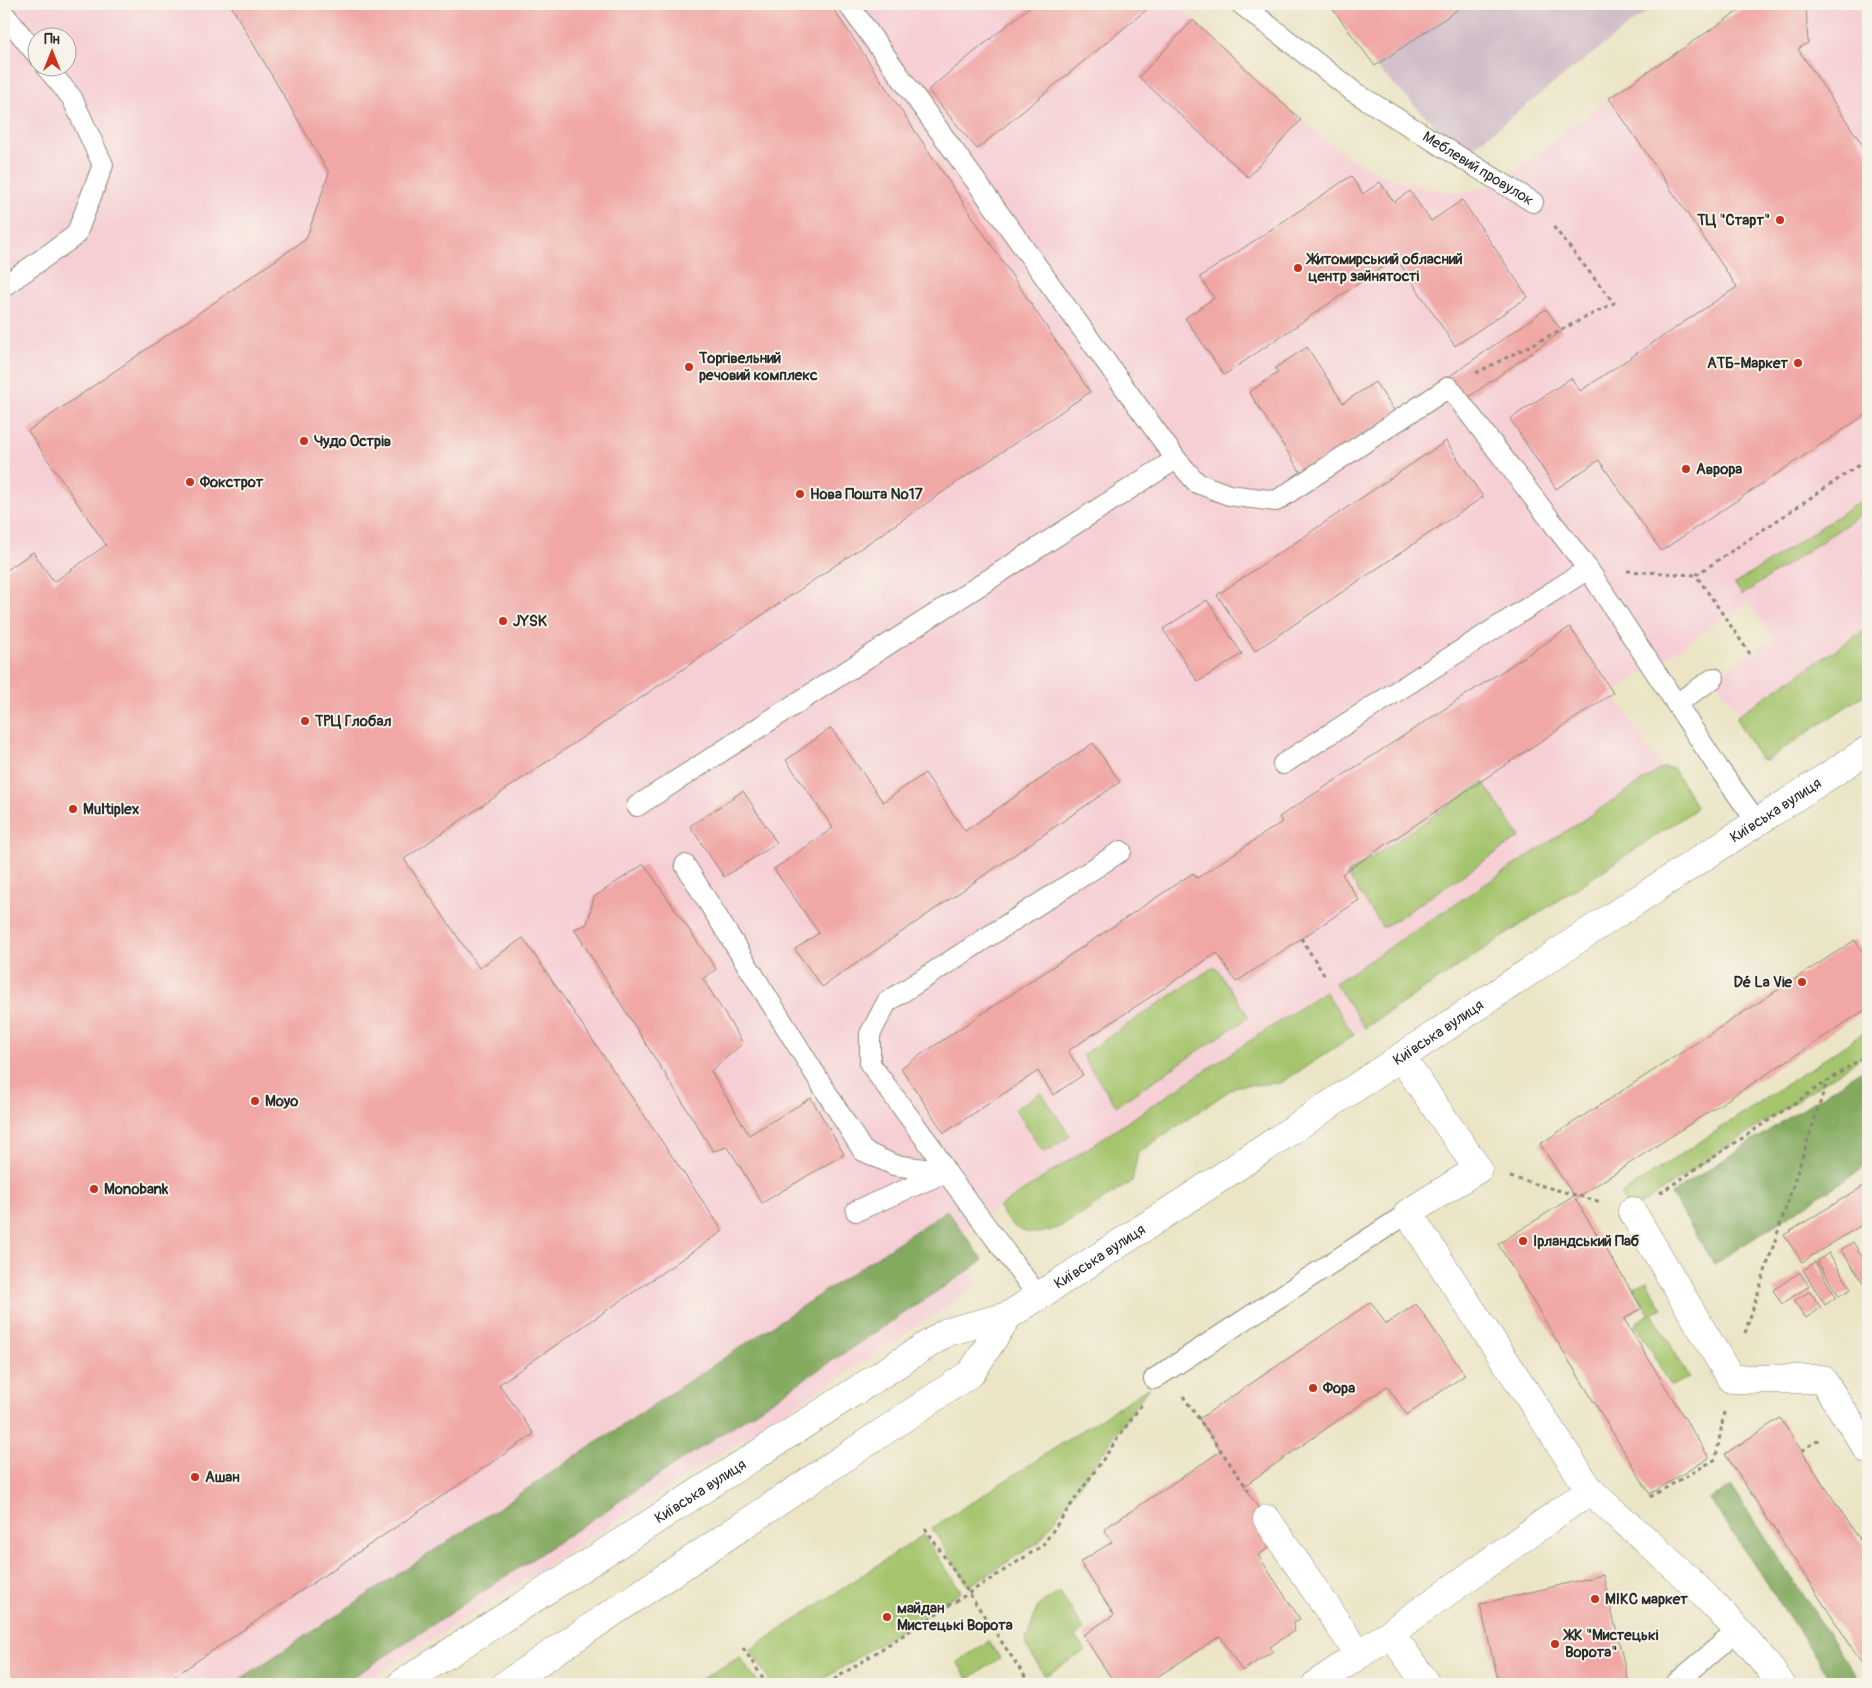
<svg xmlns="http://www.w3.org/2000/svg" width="1872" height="1688" font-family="Pangolin,sans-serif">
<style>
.built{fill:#f6cfd5;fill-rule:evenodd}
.industrial{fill:#d1bdc8}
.green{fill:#a5c56d;stroke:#68784c}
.forest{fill:#84aa60;stroke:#586a46}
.building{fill:#f0a7a6}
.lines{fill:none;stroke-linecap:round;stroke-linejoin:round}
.lane-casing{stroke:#8b8878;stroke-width:22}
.street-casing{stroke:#8b8878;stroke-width:29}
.primary-casing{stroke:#8b8878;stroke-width:29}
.path{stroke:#8b8878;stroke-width:3;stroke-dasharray:4 4;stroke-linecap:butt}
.lane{stroke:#fff;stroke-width:20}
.street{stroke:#fff;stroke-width:28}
.primary{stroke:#fff;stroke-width:28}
.poi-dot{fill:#c8321e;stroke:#f7f3e8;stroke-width:2}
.labels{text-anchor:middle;stroke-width:4;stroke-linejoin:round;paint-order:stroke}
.street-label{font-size:15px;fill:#2b2b2b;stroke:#f7f3e8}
.poi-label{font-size:15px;font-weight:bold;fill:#2b2b2b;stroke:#f7f3e8;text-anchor:start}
</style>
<rect width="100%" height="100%" fill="#f7f3e8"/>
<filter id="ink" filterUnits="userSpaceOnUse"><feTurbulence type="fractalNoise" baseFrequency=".02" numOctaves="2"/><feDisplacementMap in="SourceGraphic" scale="10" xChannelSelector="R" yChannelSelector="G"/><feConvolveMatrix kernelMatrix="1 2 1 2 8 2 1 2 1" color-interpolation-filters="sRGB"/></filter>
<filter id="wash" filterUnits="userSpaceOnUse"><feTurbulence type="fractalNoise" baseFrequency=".0096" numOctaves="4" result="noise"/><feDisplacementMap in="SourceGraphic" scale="20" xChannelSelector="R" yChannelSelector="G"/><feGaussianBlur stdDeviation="1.12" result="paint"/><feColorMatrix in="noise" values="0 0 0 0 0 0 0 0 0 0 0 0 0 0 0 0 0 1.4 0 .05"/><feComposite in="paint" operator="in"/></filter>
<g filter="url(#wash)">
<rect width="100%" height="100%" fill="#ebe5c6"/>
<!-- built -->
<path class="built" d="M 4,4 L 1178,4 L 1193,20 L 1301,120 L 1347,156 L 1381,175 L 1428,189 L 1458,193 L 1496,185 L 1609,98 L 1749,4 L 1868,4 L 1868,692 L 1767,760 L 1760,759 L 1737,720 L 1738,714 L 1714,678 L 1774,638 L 1748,602 L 1613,693 L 1661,768 L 1673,768 L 1696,806 L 1693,811 L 1281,1083 L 1236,1086 L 1138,1153 L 1132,1181 L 1066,1224 L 1054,1230 L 1038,1233 L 1025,1233 L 1014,1226 L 998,1207 L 953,1239 L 971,1262 L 974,1282 L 969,1291 L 851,1370 L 363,1684 L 4,1684 ZM 38,38 L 68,38 L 68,68 L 38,68 Z"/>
<!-- industrial -->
<polygon class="industrial" points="1329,4 1656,4 1464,154 1375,66"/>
<!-- green -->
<g class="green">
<polygon points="1868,496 1868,510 1742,595 1735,584"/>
<polygon points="1868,628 1868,692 1767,760 1760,759 1737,720 1738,715"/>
<polygon points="1662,768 1673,768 1696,806 1693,811 1365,1028 1335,983"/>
<polygon points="1483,782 1520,837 1383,928 1347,874"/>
<polygon points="1215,966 1249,1017 1116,1106 1082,1055"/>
<path d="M 1325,991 L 1354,1035 L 1281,1083 L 1236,1086 L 1138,1153 L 1132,1181 C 1118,1190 1104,1200 1090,1209 C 1059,1229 1022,1252 999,1207 Z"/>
<polygon points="1868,1030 1868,1053 1631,1211 1620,1195"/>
<polygon points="1041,1092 1070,1136 1044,1153 1015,1109"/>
<polygon points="1647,1281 1662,1308 1653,1314 1689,1377 1671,1386 1635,1323 1650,1315 1634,1288"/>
<polygon points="1149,1387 1039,1542 969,1586 932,1528"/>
<polygon points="923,1535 961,1591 816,1684 772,1684 750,1650"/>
<polygon points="1060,1592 1084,1630 1075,1636 1085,1651 1045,1676 1025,1644 1038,1606"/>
<polygon points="989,1641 1000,1658 968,1679 957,1662"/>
<polygon points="740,1657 759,1684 693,1684"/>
</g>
<!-- forest -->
<g class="forest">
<polygon points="1868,1066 1868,1165 1714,1264 1671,1194"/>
<polygon points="947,1210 983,1260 965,1273 343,1684 233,1684"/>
<polygon points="1731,1486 1862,1684 1834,1684 1710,1499"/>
</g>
<g id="blocks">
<!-- building -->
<g class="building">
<polygon points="230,4 830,4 1090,392 404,859 479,968 523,938 723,1231 499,1384 534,1434 163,1684 4,1684 4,572 33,552 54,582 106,545 28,431 306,239 329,173"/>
<polygon points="1033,4 1151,4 1152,5 977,149 928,90"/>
<polygon points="1329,4 1466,4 1375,66"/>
<polygon points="1749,4 1792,4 1794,7 1806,7 1808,43 1798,49 1868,153 1868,413 1661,551 1599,460 1556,489 1510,419 1571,378 1580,391 1737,287 1609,98"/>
<polygon points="1193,20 1301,120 1248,177 1139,77"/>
<polygon points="1351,176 1363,194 1380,182 1394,202 1410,191 1431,221 1462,200 1528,297 1455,346 1396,258 1224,375 1185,318 1214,298 1200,277"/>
<polygon points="1546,309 1562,331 1456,406 1440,383"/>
<polygon points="1307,347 1343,403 1375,382 1396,413 1301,473 1249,392 1278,373 1275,368"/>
<polygon points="1446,441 1483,497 1255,651 1217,595"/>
<polygon points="1207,600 1242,654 1198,682 1163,629"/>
<polygon points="1570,627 1613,693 1342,874 1359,900 1236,982 1217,953 1068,1051 1083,1075 1053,1095 1038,1071 944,1133 901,1068 1193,873 1197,878 1282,822 1279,817"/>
<polygon points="831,728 883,802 925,773 965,831 1093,743 1120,782 822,987 795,949 819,933 774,869 833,828 786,760"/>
<polygon points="743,791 777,843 724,877 690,826"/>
<polygon points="644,864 716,969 703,979 743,1043 711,1071 749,1135 811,1098 844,1154 762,1203 728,1147 713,1151 574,929 587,924 594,897"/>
<polygon points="1855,940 1868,960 1868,1008 1575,1199 1642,1308 1624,1319 1709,1458 1650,1494 1498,1244 1574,1196 1540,1144"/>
<polygon points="1868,1183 1868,1221 1802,1262 1784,1235"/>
<polygon points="1853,1242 1868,1266 1868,1282 1864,1284 1841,1250"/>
<polygon points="1829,1253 1851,1289 1839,1296 1817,1261"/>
<polygon points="1815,1262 1836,1297 1825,1305 1803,1270"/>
<polygon points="1800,1272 1809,1286 1782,1304 1773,1290"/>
<polygon points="1810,1291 1821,1308 1806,1318 1794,1301"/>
<polygon points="1371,1302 1386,1324 1416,1304 1465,1375 1407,1415 1387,1386 1244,1486 1280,1541 1258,1555 1300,1619 1293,1624 1294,1631 1270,1647 1273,1651 1242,1671 1220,1636 1157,1677 1161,1684 1115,1684 1083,1635 1114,1615 1080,1562 1112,1542 1104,1529 1221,1451 1199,1419"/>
<polygon points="1780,1418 1868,1552 1868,1672 1725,1454"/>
<polygon points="1603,1575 1629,1684 1499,1684 1480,1604"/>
</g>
</g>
</g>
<g filter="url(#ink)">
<use href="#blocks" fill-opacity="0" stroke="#8b8878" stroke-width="1"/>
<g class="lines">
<!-- lane casing -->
<g class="lane-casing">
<g id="lane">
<polyline points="848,4 1176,459 1197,483 1229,495 1276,501 1449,387 1588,569 1719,769 1757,822"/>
<path id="s1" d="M 1241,4 L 1354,92 L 1533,202"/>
<polyline points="4,14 38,56"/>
<polyline points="4,286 76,235 103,165 72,98 47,68"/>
<polyline points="1676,704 1714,678"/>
<polyline points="1283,764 1588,569"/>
<polyline points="637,806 1176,459"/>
<polyline points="685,865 863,1151 894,1165 946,1172"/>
<polyline points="856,1211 946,1172"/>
<polyline points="1038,1296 946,1172 932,1148 870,1064 870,1034 887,1002 1121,851"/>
<polyline points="1154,1379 1408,1213"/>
<polyline points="1675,1684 1738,1630"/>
</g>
</g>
<!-- street casing -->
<g class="street-casing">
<g id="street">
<path d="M 1401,1057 L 1478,1169 L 1408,1213 L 1590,1490 C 1608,1508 1628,1524 1647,1541 C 1696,1586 1743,1630 1781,1684"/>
<polyline points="1632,1211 1731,1379 1822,1379 1868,1450"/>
<polyline points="1267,1519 1359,1655 1590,1490"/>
<polyline points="1391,1633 1426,1684"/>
<polyline points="1316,1684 1359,1655"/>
</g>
</g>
<!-- primary casing -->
<g class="primary-casing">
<g id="primary">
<path id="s2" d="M 401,1684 L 947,1332 L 1008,1316 L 1214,1182 L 1593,929 L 1868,750"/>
<polyline points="506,1684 971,1373 1008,1316"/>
</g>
</g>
<!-- path -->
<g class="path">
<polyline points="1476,373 1614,303 1552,225"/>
<polyline points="1627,571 1696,575"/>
<polyline points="1750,654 1696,575 1868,459"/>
<polyline points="1301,938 1326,978"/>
<polyline points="1510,1177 1601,1202"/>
<polyline points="1660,1193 1868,1054"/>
<polyline points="1745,1333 1827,1081"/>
<polyline points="1183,1396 1249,1491"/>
<polyline points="1802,1451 1820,1439"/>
<polyline points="1650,1497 1716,1459 1724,1412"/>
<polyline points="925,1528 1030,1684"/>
<polyline points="1860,1539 1868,1533"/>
<polyline points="743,1648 767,1684"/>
<polyline points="827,1684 1042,1546 1142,1404"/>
</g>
<!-- lane -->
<use href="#lane" class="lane"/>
<!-- street -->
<use href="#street" class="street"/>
<!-- primary -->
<use href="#primary" class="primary"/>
</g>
</g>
<!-- markers -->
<g class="poi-dot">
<circle cx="1780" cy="220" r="5"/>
<circle cx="1298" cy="268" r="5"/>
<circle cx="1798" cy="363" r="5"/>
<circle cx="689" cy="367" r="5"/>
<circle cx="304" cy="441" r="5"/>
<circle cx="1686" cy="469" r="5"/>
<circle cx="190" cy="482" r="5"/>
<circle cx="800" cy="494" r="5"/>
<circle cx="503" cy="621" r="5"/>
<circle cx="305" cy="721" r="5"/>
<circle cx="73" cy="809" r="5"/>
<circle cx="1802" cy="982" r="5"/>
<circle cx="255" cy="1101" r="5"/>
<circle cx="94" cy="1189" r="5"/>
<circle cx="1523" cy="1241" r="5"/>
<circle cx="1313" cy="1388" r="5"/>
<circle cx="195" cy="1477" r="5"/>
<circle cx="1595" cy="1599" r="5"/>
<circle cx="887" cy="1617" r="5"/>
<circle cx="1555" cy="1644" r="5"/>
</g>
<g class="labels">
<!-- street labels -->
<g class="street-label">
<text dy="5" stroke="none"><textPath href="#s1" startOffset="289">Меблевий провулок</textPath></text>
<text dy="5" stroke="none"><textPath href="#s2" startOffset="1632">Київська вулиця</textPath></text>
<text dy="5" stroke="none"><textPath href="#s2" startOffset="1228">Київська вулиця</textPath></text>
<text dy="5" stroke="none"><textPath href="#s2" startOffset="822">Київська вулиця</textPath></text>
<text dy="5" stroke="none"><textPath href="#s2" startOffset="356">Київська вулиця</textPath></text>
</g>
<!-- poi labels -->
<g class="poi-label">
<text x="1770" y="225" text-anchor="end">ТЦ "Старт"</text>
<text x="1308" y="264">Житомирський обласний<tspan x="1308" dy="17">центр зайнятості</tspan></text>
<text x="699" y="363">Торгівельний<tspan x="699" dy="17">речовий комплекс</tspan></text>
<text x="1788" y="368" text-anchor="end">АТБ-Маркет</text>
<text x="314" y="446">Чудо Острів</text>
<text x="1696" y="474">Аврора</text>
<text x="200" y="487">Фокстрот</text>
<text x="810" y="499">Нова Пошта №17</text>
<text x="513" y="626">JYSK</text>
<text x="315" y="726">ТРЦ Глобал</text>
<text x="83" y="814">Multiplex</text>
<text x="1792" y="987" text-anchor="end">Dé La Vie</text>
<text x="265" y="1106">Moyo</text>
<text x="104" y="1194">Monobank</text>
<text x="1533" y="1246">Ірландський Паб</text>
<text x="1323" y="1393">Фора</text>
<text x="205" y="1482">Ашан</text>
<text x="1605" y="1604">МІКС маркет</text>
<text x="897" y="1613">майдан<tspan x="897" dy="17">Мистецькі Ворота</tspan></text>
<text x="1565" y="1640">ЖК "Мистецькі<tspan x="1565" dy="17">Ворота"</tspan></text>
</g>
</g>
<!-- margin -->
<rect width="1872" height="1688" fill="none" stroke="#f7f3e8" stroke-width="20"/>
<!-- north arrow -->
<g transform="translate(52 52)"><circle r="24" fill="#f7f3e8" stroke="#a5a39c"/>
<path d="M0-4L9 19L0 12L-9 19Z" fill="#c8321e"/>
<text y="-8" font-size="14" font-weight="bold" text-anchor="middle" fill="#2b2b2b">Пн</text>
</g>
</svg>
